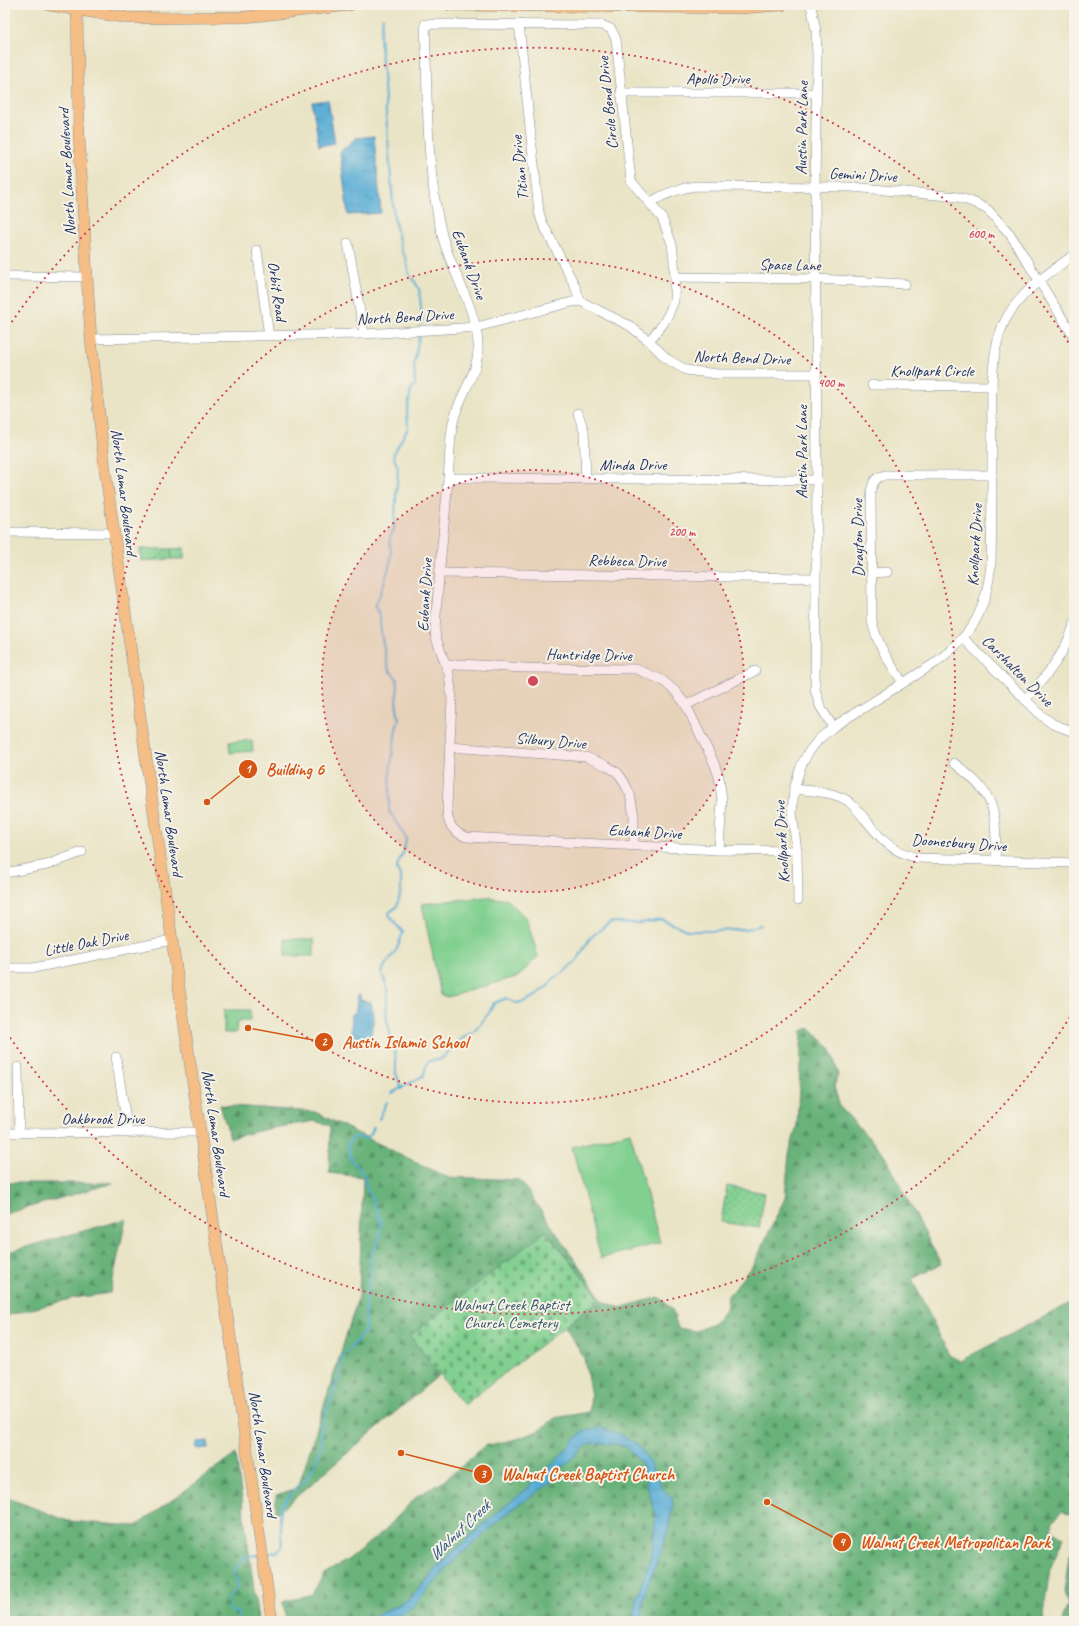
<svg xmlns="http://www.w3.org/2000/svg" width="1079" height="1626" font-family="Caveat,sans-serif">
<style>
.grass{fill:url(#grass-dots);stroke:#4e8077}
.forest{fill:url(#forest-firs);stroke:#42706c}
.cemetery{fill:url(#cemetery-stones);stroke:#4e8077}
.garden{fill:#82d090;stroke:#4e8077}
.water{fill:url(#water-ripples);stroke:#3a6e9a}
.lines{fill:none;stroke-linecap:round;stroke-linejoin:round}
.stream{stroke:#59add5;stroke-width:2}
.minor-casing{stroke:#828a92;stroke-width:10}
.major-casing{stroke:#828a92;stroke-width:12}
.minor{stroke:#fff;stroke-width:9}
.major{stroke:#f6be87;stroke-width:11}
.ring{fill:none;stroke:#d1495b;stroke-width:2;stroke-dasharray:2 4}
.labels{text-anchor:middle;stroke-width:4;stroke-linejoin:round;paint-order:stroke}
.street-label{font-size:16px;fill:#1b2f5e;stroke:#f7f3e8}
.park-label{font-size:16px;fill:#35576a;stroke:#f7f3e8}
.water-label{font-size:17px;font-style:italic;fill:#2e5582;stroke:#f7f3e8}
.centre{fill:#d1495b;stroke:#f7f3e8;stroke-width:2}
.ring-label{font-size:12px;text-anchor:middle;font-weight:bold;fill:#d1495b;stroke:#f7f3e8;stroke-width:4;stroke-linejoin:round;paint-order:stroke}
.leader{fill:none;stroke:#d45514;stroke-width:1.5}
.callout-dot{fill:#d45514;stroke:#f7f3e8;stroke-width:1.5}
.mark-label{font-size:12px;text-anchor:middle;font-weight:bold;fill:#fff}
.callout-label{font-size:17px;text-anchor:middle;font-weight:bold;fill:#d45514;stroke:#f7f3e8;stroke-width:4;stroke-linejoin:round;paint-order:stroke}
</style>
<defs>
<pattern id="grass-dots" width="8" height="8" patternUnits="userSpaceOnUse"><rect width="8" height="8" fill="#82d090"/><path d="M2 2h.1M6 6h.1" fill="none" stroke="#6aa979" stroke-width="1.8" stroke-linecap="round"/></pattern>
<pattern id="forest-firs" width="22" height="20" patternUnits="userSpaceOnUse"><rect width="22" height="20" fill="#69b27a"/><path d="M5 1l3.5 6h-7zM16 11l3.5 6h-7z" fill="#569167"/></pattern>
<pattern id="cemetery-stones" width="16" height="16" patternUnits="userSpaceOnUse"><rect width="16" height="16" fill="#82d090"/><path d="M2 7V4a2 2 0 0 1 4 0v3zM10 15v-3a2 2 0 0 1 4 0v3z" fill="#6aa979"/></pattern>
<pattern id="water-ripples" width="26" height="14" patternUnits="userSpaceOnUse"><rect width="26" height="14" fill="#59add5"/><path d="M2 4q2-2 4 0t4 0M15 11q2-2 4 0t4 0" fill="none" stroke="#498db0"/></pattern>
</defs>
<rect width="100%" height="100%" fill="#f7f3e8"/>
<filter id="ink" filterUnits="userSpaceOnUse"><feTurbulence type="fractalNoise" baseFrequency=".025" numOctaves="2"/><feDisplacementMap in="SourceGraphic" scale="8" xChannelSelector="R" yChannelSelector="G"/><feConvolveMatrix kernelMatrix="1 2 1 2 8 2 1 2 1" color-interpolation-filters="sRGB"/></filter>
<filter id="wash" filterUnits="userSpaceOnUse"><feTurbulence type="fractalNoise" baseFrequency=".012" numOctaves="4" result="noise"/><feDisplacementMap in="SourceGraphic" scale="16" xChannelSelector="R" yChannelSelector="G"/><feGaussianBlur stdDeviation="0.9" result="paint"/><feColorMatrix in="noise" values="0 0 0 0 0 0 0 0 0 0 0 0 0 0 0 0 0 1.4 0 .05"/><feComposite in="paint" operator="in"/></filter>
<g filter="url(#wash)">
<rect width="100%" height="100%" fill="#eae4c6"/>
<!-- grass -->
<g class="grass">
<polygon points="140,549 171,549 172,559 141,561"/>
<polygon points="224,1010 250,1010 250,1021 237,1021 236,1033 224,1033"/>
<polygon points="727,1186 765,1193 759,1228 721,1222"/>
</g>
<!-- forest -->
<g class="forest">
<polygon points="809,1028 831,1049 838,1074 834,1087 840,1107 884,1154 941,1264 912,1279 949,1355 960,1361 1074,1301 1074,1510 1070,1514 1062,1512 1051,1523 1052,1530 1064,1537 1050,1569 1043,1614 1044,1621 286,1621 283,1602 312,1594 324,1574 349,1559 385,1530 417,1496 441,1483 468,1461 484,1446 517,1439 538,1431 555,1418 589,1412 591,1396 584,1358 565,1327 600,1299 546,1231 411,1336 440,1374 276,1514 276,1495 298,1488 359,1295 363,1177 329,1173 330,1126 315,1121 267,1129 230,1138 220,1105 315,1112 446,1177 520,1180 603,1301 620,1308 659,1297 672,1309 678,1328 696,1331 715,1323 726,1309 728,1296 754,1264 785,1198 789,1154 797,1125 802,1031"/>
<polygon points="5,1183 113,1183 5,1214"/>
<polygon points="126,1219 110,1293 74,1298 5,1316 5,1253"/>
<polygon points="236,1454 258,1621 5,1621 5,1497 68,1521 136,1526"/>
<polygon points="1074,1546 1074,1621 1062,1621 1068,1604 1064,1592 1069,1558"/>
</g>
<!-- cemetery -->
<polygon class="cemetery" points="546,1231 600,1299 464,1405 410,1336"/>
<!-- garden -->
<g class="garden">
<polygon points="184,548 184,559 172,559 171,549"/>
<polygon points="252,740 253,751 230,753 229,742"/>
<polygon points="486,897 508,900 526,918 538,956 519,976 448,997 441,995 422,904"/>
<rect x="285" y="939" width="29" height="17"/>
<polygon points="630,1132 660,1243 601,1258 572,1147"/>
</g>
<!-- water -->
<g class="water">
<polygon points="328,100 335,143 319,146 312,102"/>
<polygon points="374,136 381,213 348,215 340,152 356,138"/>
<polygon points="358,995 360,995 360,1000 371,1002 374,1015 371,1036 369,1039 366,1040 355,1039 351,1034 352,1014 355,1013"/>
<polygon points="601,1428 617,1433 635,1443 645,1454 662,1488 672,1499 673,1504 667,1536 645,1593 641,1621 633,1621 638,1595 652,1552 656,1515 641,1463 634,1455 625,1446 614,1444 591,1443 587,1445 564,1466 549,1484 512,1509 464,1552 447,1568 414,1606 397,1617 387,1621 366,1621 410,1599 441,1563 486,1522 527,1489 532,1482 555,1462 577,1437 585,1431"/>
<polygon points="208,1441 208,1448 197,1449 195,1446 197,1442"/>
</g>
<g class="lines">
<!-- stream -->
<g class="stream">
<polyline points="383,17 380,35 394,217 401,250 406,258 409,274 415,282 419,289 422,315 421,324"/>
<path d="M 402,1089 L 396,1074 L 396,1058 L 386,1016 L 388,990 L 382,973 L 384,967 L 397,949 L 403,932 L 390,918 L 389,913 L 397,906 L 401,891 L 401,878 L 397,869 L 398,863 L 404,851 L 406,838 L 389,811 L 390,773 L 396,729 L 399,720 L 396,702 L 398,685 L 397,679 L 389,670 L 387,664 L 381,634 L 380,616 L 375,606 C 382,590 390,571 391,554 C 391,543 387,540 394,530 L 398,468 L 393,455 L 408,428 L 407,411 L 411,390 L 415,384 L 414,364 L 419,336"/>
<polyline points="392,1093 423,1076 428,1062 432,1060 440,1060 464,1037 474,1032 489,1013 494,1003 507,998 515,1003 523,1002 536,996 548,986 554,978 563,973 578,959 590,938 610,922 640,923 661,919 689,931 721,931 748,929 761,925"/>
<polyline points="379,1119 387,1102"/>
<polyline points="265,1554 277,1552 282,1547 280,1518 282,1505 296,1487 305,1481 313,1468 322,1444 321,1428 340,1373 341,1359 365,1331 366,1292 371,1274 370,1260 372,1253 380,1237 381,1221 366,1185 365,1177 352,1160 349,1152 348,1146 349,1142 353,1138 358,1137 366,1139 371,1134 374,1127"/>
<polyline points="238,1621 238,1613 231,1611 227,1601 238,1585 235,1576 235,1568 246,1556 259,1555"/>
</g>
</g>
</g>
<g filter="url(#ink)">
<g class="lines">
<!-- minor casing -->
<g class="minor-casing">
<g id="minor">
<polyline points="811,5 816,31 817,56 815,187 817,480 815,689 820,706 833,727"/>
<polyline points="519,24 539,212 542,222 575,286 580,301"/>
<polyline points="621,93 816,93"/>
<path d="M 650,203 C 664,193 678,189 695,186 L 852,187 L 958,197 L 975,203 L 988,210 L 1010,234 L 1074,337"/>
<polyline points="348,243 364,334"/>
<polyline points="257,250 269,336"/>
<polyline points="5,276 87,277"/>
<polyline points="675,277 817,279 905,284"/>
<polyline points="91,339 364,334 446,329 477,327 572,302 580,301 630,326 649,341 667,359 686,370 717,374 816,374"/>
<path d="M 649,341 L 663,324 L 669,313 L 674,301 L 675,277 L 674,261 L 672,244 L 662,218 L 631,181 L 616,39 L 611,29 L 602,25 L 425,24 C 428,94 425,167 442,235 C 451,271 476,307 478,344 C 480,374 458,395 453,423 C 449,442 450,460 448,479 C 444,530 438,580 435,631 L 436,638 L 449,674 L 452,700 L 447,807 C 447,823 451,831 466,837 L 719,850 L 797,851"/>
<polyline points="872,385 992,386"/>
<polyline points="578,413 584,431 586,479"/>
<polyline points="448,478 817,480"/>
<polyline points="5,532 113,533"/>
<polyline points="439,573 815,578"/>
<polyline points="872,573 887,572"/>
<polyline points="963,638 1042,716 1053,724 1074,732"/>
<polyline points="446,666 461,664 525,668 636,669 662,680 675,691 686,705 714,763 719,777 722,800 719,850"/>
<path d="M 903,683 C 890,663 877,645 872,621 L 871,492 C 873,482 874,478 885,475 L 992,475"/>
<path d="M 1025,700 C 1045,678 1065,654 1074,625"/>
<polyline points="686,705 755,671"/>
<polyline points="449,747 586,757 607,766 618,773 623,780 630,794 634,816 634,845"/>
<path d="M 954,763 C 997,796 996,810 996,860"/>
<path d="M 794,789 C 812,791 832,791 848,801 C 854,806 860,813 865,819 C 881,839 891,852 918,858 L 1074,863"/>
<polyline points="5,873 47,865 82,852"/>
<path d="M 798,900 L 797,851 L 792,813 L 794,789 L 801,766 L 808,753 L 818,740 L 833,727 L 935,663 C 973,634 986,612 991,564 C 992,522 992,481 992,439 C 992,405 989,356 1003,325 C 1017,294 1047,274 1074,255"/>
<polyline points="5,968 33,968 172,940"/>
<polyline points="116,1057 128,1133"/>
<polyline points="18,1067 19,1133"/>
<polyline points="5,1133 200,1132"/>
</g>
</g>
<!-- major casing -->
<g class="major-casing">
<g id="major">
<polyline points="49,5 128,18 246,17 350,5"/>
<polyline points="77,5 79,134 87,277 91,339 105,470 172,940 272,1621"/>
<polyline points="450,5 741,8 782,5"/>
<polyline points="88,8 106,5"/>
</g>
</g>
<!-- minor -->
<use href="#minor" class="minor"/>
<!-- major -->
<use href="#major" class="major"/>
</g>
</g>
<!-- distance rings -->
<circle cx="533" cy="681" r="211" fill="#d1495b" fill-opacity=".12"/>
<g class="ring">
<circle cx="533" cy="681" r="211"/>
<circle cx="533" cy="681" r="422"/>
<path d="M1073 1012A633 633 0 0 1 5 1030M5 332A633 633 0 0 1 1073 350"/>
</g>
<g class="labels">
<!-- street labels -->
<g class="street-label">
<text x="718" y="84">Apollo Drive</text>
<text transform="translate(607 103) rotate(-96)" y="6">Circle Bend Drive</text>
<text transform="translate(801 128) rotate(-89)" y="6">Austin Park Lane</text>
<text transform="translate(519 168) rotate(-96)" y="6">Titian Drive</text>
<text transform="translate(66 172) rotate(-93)" y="6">North Lamar Boulevard</text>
<text transform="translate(863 174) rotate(3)" y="6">Gemini Drive</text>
<text transform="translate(470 264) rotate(70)" y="6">Eubank Drive</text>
<text transform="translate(790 264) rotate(1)" y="6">Space Lane</text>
<text transform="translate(278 291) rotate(82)" y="6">Orbit Road</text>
<text transform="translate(405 316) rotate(-3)" y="6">North Bend Drive</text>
<text transform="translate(742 357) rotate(2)" y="6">North Bend Drive</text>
<text x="932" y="376">Knollpark Circle</text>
<text transform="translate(801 452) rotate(-90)" y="6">Austin Park Lane</text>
<text x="633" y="470">Minda Drive</text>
<text transform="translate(125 492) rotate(83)" y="6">North Lamar Boulevard</text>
<text transform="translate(857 538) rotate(-91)" y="6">Drayton Drive</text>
<text transform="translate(974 545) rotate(-87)" y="6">Knollpark Drive</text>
<text transform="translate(627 560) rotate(1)" y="6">Rebbeca Drive</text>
<text transform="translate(424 595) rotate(-87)" y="6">Eubank Drive</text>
<text transform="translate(589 654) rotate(1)" y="6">Huntridge Drive</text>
<text transform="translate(1018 670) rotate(45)" y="6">Carshalton Drive</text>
<text transform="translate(551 740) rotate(5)" y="6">Silbury Drive</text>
<text transform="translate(170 813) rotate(82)" y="6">North Lamar Boulevard</text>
<text transform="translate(645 831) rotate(3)" y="6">Eubank Drive</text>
<text transform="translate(781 842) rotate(-93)" y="6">Knollpark Drive</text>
<text transform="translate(959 842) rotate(4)" y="6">Doonesbury Drive</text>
<text transform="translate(86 942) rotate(-11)" y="6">Little Oak Drive</text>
<text x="103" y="1124">Oakbrook Drive</text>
<text transform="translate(217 1133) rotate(82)" y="6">North Lamar Boulevard</text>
<text transform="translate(264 1454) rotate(82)" y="6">North Lamar Boulevard</text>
</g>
<!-- park labels -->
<g class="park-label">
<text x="511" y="1310">Walnut Creek Baptist<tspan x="511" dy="18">Church Cemetery</tspan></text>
</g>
<!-- water labels -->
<g class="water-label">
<text transform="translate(459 1530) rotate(-44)" y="6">Walnut Creek</text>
</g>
</g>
<circle cx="533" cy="681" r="6" class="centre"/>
<g class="ring-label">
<text x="981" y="238">600 m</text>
<text x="831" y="387">400 m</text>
<text x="682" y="536">200 m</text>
</g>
<!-- callouts -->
<path class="leader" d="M207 802L248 769M248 1028L324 1042M401 1453L483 1474M767 1502L842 1542"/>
<g class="callout-dot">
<circle cx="207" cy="802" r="4"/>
<circle cx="248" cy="1028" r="4"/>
<circle cx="401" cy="1453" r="4"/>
<circle cx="767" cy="1502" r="4"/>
<circle cx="248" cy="769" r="10"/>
<circle cx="324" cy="1042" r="10"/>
<circle cx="483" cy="1474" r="10"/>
<circle cx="842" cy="1542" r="10"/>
</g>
<g class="mark-label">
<text x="248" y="773">1</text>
<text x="324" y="1046">2</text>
<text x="483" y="1478">3</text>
<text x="842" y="1546">4</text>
</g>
<g class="callout-label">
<text x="295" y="775">Building 6</text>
<text x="405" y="1048">Austin Islamic School</text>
<text x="588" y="1480">Walnut Creek Baptist Church</text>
<text x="955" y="1548">Walnut Creek Metropolitan Park</text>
</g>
<!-- margin -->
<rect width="1079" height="1626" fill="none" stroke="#f7f3e8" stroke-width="20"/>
</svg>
